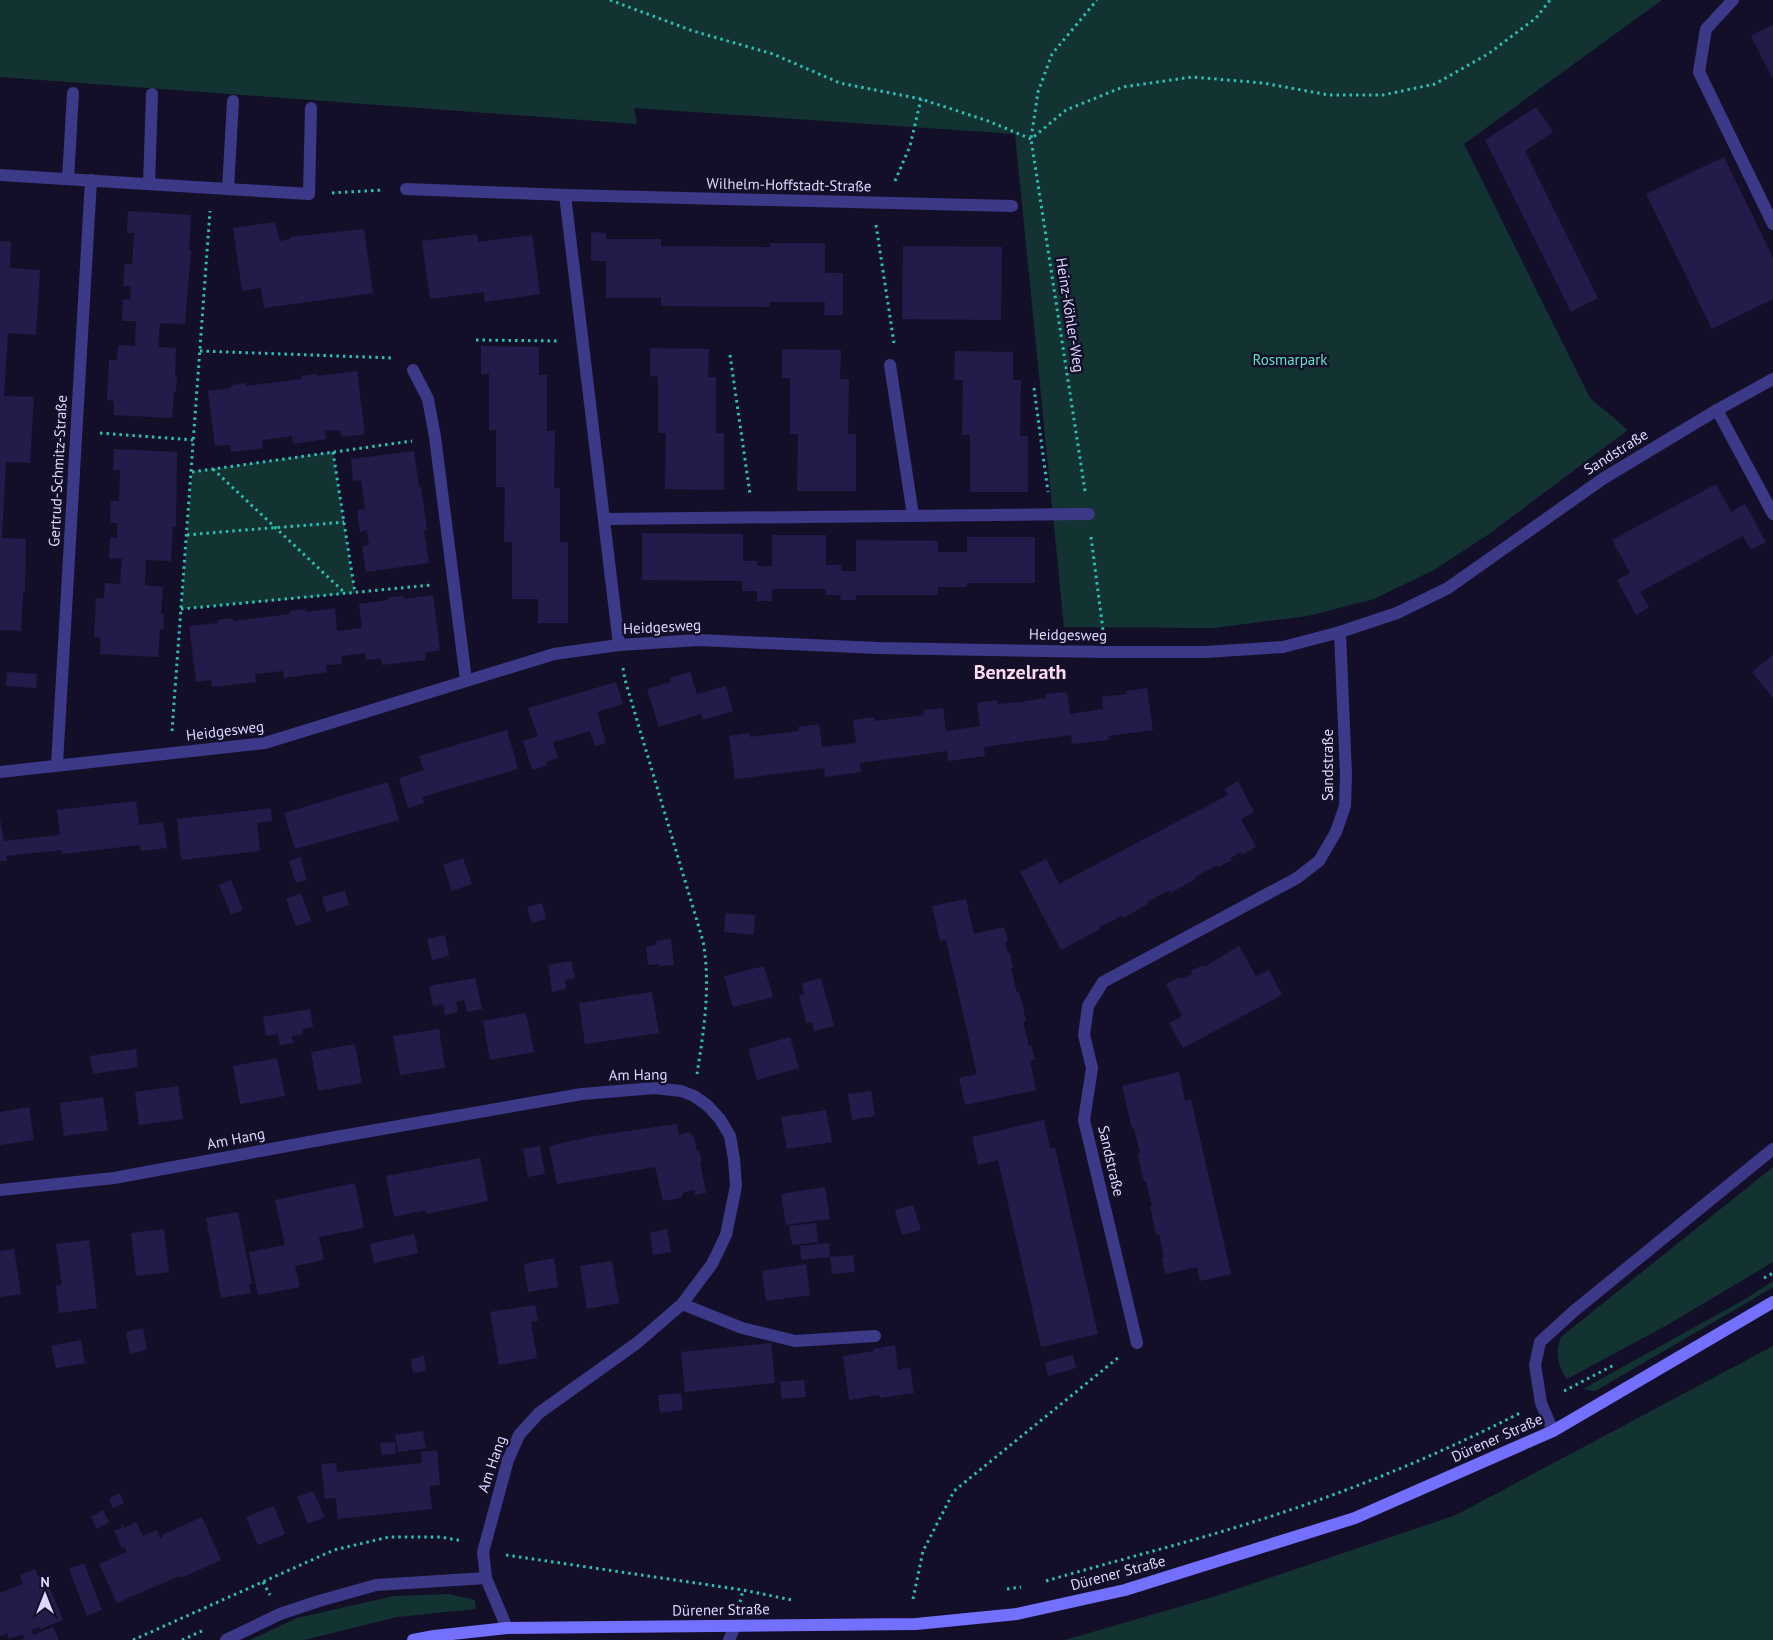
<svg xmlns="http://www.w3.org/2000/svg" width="1773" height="1640" font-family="'PT Sans',sans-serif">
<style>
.green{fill:#123332}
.building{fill:#251b4b}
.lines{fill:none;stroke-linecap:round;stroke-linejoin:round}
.path{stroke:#2dbeb6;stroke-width:3;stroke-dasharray:2.5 4;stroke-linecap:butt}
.service{stroke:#3d3989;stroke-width:12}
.minor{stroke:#3d3989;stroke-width:12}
.secondary{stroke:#736fff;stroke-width:12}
.labels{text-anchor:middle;stroke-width:5;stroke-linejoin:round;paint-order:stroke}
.street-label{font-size:15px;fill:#dcd8ff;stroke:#140f29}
.park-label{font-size:15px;fill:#5fe4c3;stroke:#140f29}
.district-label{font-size:20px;font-weight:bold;fill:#ffdaf1;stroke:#140f29}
</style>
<rect width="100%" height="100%" fill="#140f29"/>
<!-- green -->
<g class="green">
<polygon points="0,0 1662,0 1464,144 1590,398 1628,430 1489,534 1434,570 1374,599 1308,616 1214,628 1064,627 1015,134 634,108 637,124 0,77"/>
<polygon points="333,452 355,593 181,609 192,472"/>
<path d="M 1773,1167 L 1773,1262 L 1669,1324 L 1567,1379 C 1557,1364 1555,1354 1561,1337 Z"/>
<polygon points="1773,1281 1773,1287 1750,1301 1595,1391 1583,1389 1747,1298"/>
<polygon points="1773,1346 1773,1640 1065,1640 1213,1597 1456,1515"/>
<polygon points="449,1594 475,1600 476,1609 397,1617 304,1640 250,1640 297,1618 394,1596"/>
</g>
<!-- building -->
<g class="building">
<polygon points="1773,25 1773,79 1751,36"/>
<polygon points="1536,107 1553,132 1525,151 1598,298 1571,312 1485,140"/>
<polygon points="1724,157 1773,258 1773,299 1712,329 1646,194"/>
<polygon points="128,211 191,215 189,250 191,250 185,324 160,323 158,347 176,348 175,376 177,376 176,392 174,392 172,418 114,415 114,401 107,400 109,360 117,360 118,345 135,346 136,321 122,321 123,299 130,300 131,286 123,286 125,264 132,264 134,233 127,233"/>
<polygon points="275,222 280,241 291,239 290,237 364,229 373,293 264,308 261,288 242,291 233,228"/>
<polygon points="591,232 606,233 606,239 661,239 661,246 770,247 770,243 825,243 825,273 843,273 843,315 824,315 825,302 770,302 770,307 661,306 661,298 606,298 606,261 591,261"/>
<polygon points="477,234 478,242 532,235 540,294 485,302 484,292 430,299 422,241"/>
<polygon points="0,241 11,242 10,268 40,270 36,335 8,333 4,396 34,397 30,463 6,462 4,498 2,538 26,539 25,592 23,592 21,631 0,630"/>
<polygon points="903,246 1002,247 1001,320 902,319"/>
<polygon points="481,346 539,347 539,375 547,375 547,431 555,431 554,488 560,488 560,542 568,542 568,623 538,623 538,599 512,599 512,542 504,542 505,487 496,487 496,430 489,430 489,374 481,374"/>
<polygon points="650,348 709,349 708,377 716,377 716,433 724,433 724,490 665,489 666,433 658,433 658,377 650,376"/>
<polygon points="782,349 841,350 840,379 849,379 848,434 856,434 856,491 797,491 798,434 790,434 790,378 782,378"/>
<polygon points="955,351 1013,352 1013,380 1021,380 1020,436 1028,436 1028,492 970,492 970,435 962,435 963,380 954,380"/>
<polygon points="357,371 365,434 341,437 340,430 325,431 326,439 293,444 292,436 262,440 263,448 231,452 230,445 215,446 208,391 231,388 231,385 246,383 246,386 301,379 301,376 317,374 317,376"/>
<polygon points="114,449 177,452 176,527 173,527 171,561 146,560 145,585 163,587 161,614 164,614 163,630 160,629 158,657 100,654 101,638 94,637 96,598 104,599 105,583 120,584 122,559 109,558 110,537 117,538 117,523 110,523 111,501 119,501 120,470 113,470"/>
<polygon points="414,451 419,487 421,487 427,530 424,531 429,563 366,572 362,546 369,545 367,530 360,532 357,510 365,509 361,480 353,481 351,459"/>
<polygon points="1716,484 1731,512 1745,504 1766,542 1751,550 1743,536 1640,592 1649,607 1636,615 1617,580 1630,573 1612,540"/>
<polygon points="642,533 743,534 743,561 757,561 757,566 772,566 772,535 826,535 826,565 841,565 841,571 856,571 856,540 938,541 938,552 967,552 967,537 1035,537 1035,583 967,583 967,587 938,587 938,595 856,595 856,600 840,600 841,595 826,595 826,589 772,589 772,601 757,601 757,591 742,591 742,581 642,580"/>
<polygon points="433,595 440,650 425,653 426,660 382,665 381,658 366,660 365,653 341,656 342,664 326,665 327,672 284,678 283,671 255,674 256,682 212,687 211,680 196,682 189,626 218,623 217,620 233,618 233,621 290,614 290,611 305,609 306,612 335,608 337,631 362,628 359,604 388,600 388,598 403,596 404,599"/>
<polygon points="1773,655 1773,698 1752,672"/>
<polygon points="7,672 37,674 36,688 6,686"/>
<polygon points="690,672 697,694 726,686 733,711 703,720 701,714 659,727 647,689 671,682 670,678"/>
<polygon points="616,682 623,704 597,712 606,743 595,746 590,731 553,742 558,758 546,762 547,766 532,770 523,741 538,736 528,708"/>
<polygon points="1147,688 1153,730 1108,736 1109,740 1072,744 1071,735 984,747 985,756 948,761 947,751 860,763 861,772 825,777 824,768 735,779 729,736 750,733 750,737 799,731 798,727 819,724 822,747 856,743 853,720 874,717 875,721 924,715 923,710 943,708 946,731 980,726 977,703 997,700 998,704 1021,702 1046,698 1046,694 1067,692 1070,714 1103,709 1102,697 1127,694 1126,691"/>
<polygon points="507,730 518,769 422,797 424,803 408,808 399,778 424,770 419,756"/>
<polygon points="1238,781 1254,812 1241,819 1256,847 1242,855 1241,852 1230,858 1232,860 1218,867 1217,865 1195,877 1196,879 1170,893 1169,890 1147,902 1148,904 1123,918 1121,916 1099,927 1100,929 1061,950 1020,872 1046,859 1059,884 1228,795 1225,789"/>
<polygon points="388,782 399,820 295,849 284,813"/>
<polygon points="136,801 139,825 163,822 167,848 141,851 140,845 62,854 62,850 6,856 7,861 0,861 0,818 4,841 60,835 57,810"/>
<polygon points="271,808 272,821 257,823 260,851 181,860 177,819"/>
<polygon points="300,857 307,880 296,883 289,861"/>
<polygon points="463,858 472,884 452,891 443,865"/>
<polygon points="231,880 243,910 231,914 219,885"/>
<polygon points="345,891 349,905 326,912 322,897"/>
<polygon points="301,893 311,921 296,926 286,899"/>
<polygon points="966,899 974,934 1004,927 1008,941 1005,942 1008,954 1010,953 1013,968 1011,968 1017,993 1019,992 1023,1007 1026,1021 1023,1022 1029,1046 1031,1045 1035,1060 1030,1061 1036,1090 965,1105 959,1078 977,1074 946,940 940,941 932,906"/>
<polygon points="542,903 546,919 532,923 527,907"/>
<polygon points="726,913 755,915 754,935 724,932"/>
<polygon points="445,935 449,956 432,960 427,939"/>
<polygon points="671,939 674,965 659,966 659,964 648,965 646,947 657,945 656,941"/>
<polygon points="1239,946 1256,976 1269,970 1282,995 1183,1048 1169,1023 1182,1016 1166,984 1179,977 1181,979 1192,974 1191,971 1203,965 1204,967"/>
<polygon points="571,961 575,978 565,980 566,989 552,992 548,965"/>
<polygon points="764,966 773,997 733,1007 724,976"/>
<polygon points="475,978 482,1009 467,1012 464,1000 456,1002 458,1012 445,1015 443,1004 433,1006 429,986"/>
<polygon points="821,978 834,1026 814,1031 812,1022 806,1023 799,995 804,994 802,983"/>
<polygon points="652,992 659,1033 585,1044 579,1003"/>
<polygon points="310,1009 313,1027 302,1029 303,1034 292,1036 293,1043 280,1045 278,1034 266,1036 263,1017"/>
<polygon points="526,1013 534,1052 490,1060 483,1021"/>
<polygon points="439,1029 445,1068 400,1075 393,1036"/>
<polygon points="790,1037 799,1068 757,1080 748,1049"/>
<polygon points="355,1044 362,1083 318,1091 311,1052"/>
<polygon points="136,1049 138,1067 93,1074 90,1056"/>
<polygon points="277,1058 285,1096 240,1104 233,1066"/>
<polygon points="1179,1072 1185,1101 1191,1099 1231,1274 1200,1281 1197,1267 1165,1274 1162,1258 1164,1258 1159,1234 1156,1235 1150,1206 1152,1206 1146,1181 1144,1181 1137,1153 1140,1153 1134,1128 1132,1129 1122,1086"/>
<polygon points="178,1086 183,1119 139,1125 135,1092"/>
<polygon points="871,1091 875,1116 852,1120 848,1094"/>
<polygon points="103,1097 108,1130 64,1136 60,1103"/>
<polygon points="29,1107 34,1140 0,1145 0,1112"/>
<polygon points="826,1110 832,1142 787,1149 781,1117"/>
<polygon points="1044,1120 1050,1148 1055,1147 1098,1334 1041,1347 998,1160 978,1165 972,1137"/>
<polygon points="677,1124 679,1135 689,1132 694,1138 697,1151 699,1150 702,1162 700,1162 706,1193 695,1195 695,1190 684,1192 681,1198 663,1201 655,1167 557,1184 549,1146 594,1136"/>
<polygon points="540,1146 545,1174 528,1177 523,1149"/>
<polygon points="480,1158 488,1201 426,1214 425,1210 394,1217 386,1176"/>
<polygon points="355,1183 364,1228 319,1237 324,1260 295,1266 300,1287 258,1295 249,1252 285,1245 275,1200"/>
<polygon points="825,1187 830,1219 786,1225 781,1194"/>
<polygon points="913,1205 921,1230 902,1235 895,1210"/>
<polygon points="238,1212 252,1284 249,1284 251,1293 221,1298 206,1218"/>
<polygon points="816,1223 818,1242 792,1245 789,1226"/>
<polygon points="164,1229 169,1272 136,1276 131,1233"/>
<polygon points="667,1229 671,1252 653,1255 650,1233"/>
<polygon points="414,1234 418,1253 374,1263 370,1244"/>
<polygon points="89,1240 97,1308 59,1313 56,1286 62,1285 56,1244"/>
<polygon points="829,1243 830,1257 853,1255 855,1272 832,1274 830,1257 801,1260 800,1246"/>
<polygon points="14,1249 21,1294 0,1297 0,1251"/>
<polygon points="554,1258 558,1287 528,1292 524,1264"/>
<polygon points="612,1261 619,1303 587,1309 580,1266"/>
<polygon points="806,1264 810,1295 766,1301 762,1271"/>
<polygon points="535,1305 538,1321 531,1322 537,1358 499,1365 490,1312"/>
<polygon points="143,1328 147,1350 130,1354 126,1332"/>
<polygon points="81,1340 85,1363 56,1368 51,1346"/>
<polygon points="771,1343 775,1383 685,1392 681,1352"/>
<polygon points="895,1345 898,1370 910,1367 914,1393 880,1398 879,1395 849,1400 843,1356 874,1351 873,1349"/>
<polygon points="1073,1355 1076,1368 1048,1376 1045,1362"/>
<polygon points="424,1356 426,1371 413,1373 411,1359"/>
<polygon points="804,1380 806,1397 782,1399 780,1382"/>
<polygon points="681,1393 683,1410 660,1413 658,1395"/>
<polygon points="423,1431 426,1448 398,1452 395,1435"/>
<polygon points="395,1442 396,1454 382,1455 380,1443"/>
<polygon points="437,1450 440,1485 429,1486 432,1509 338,1519 336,1498 325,1499 321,1464 336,1463 337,1472 422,1463 421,1452"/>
<polygon points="313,1491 325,1517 308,1524 297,1497"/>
<polygon points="119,1493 124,1503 113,1508 109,1499"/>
<polygon points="274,1506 285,1534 258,1545 246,1517"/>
<polygon points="103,1510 109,1522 97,1529 91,1517"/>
<polygon points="202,1517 221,1560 181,1578 179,1576 117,1603 99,1564 127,1552 124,1547 122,1548 114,1531 122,1528 121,1523 124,1528 136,1522 143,1536 157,1530 160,1538 163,1537 162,1535"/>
<polygon points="84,1563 102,1610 87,1616 69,1569"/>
<polygon points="35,1569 38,1576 44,1574 63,1620 41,1629 40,1627 32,1630 33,1635 53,1627 59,1640 21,1640 25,1638 23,1634 9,1639 7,1633 0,1636 0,1593 23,1584 20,1575"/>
</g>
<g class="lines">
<!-- path -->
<g class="path">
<polyline points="610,0 693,31 773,54 840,83 921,99 988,121 1031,139 1066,110 1123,87 1192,77 1263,83 1329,95 1383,95 1435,84 1488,54 1536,18 1550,0"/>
<polyline points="895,181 910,146 921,99"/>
<polyline points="332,193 383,190"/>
<polyline points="876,225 894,343"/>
<polyline points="476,340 560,341"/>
<polyline points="200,351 394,358"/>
<polyline points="730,355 750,494"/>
<polyline points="1034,388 1048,492"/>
<polyline points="100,433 193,440"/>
<polyline points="333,452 355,593"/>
<polyline points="213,469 345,593"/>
<polyline points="192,472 412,441"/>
<polyline points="1085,491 1031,139 1038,92 1052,54 1097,0"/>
<path d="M 187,535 C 239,530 291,527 344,522"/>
<polyline points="1091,537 1103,630"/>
<polyline points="181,609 432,585"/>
<path d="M 623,668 L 625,680 L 703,941 C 711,986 704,1029 697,1074"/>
<polyline points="172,731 210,211"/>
<polyline points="1764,1278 1773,1273"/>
<polyline points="1564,1391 1616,1364"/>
<polyline points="506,1555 743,1590 792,1600"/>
<path d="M 1046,1581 C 1114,1561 1183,1544 1250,1523 C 1343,1494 1434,1457 1520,1413"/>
<polyline points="263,1582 270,1595"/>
<polyline points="1007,1589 1021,1587"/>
<polyline points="913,1599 923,1551 954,1491 1119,1357"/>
<polyline points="740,1602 743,1590"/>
<polyline points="133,1640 334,1550 389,1537 440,1537 463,1541"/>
<polyline points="182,1640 204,1630"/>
</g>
<!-- service -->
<g class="service">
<polyline points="1733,0 1706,29 1699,72 1773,224"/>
<polyline points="0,175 309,194 311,108"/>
<polyline points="68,179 73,93"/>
<polyline points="149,184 152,94"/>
<polyline points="228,189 233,101"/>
<polyline points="890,365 913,515"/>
<polyline points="413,370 428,399 435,437 466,680"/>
<polyline points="682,1304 742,1328 795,1341 875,1336"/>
<polyline points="1553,1431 1541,1403 1535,1365 1540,1342 1574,1311 1773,1149"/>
<polyline points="226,1640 280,1614 319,1601 376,1585 486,1578"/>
<polyline points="729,1640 735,1626"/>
</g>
<!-- minor -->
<g class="minor">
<polyline points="406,189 565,195"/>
<polyline points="1717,410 1773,514"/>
<polyline points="605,519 1089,514"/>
<polyline points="619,645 565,195 1012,206"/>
<polyline points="57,764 91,180"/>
<polyline points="0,772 265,743 554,654 619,645 699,640 878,648 1107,652 1205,652 1283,647 1340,632 1397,613 1448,588 1604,478 1717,410 1773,379"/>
<polyline points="0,1190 114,1178 336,1137 582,1094 655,1088 681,1091 694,1096 707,1105 720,1119 730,1136 734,1159 736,1186 726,1235 712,1264 682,1304 637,1343 539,1413 519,1435 508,1460 483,1552 486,1578 507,1628"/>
<polyline points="1137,1343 1084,1120 1092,1068 1084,1035 1088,1006 1103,982 1297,878 1319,861 1336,832 1345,806 1346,774 1340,632"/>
</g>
<!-- secondary -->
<polyline class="secondary" points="413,1640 434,1636 507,1628 916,1624 1017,1614 1125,1590 1355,1518 1553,1431 1773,1302"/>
</g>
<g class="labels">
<!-- street labels -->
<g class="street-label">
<text transform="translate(789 185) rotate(1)" y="5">Wilhelm-Hoffstadt-Straße</text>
<text transform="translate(1070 315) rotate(81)" y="5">Heinz-Köhler-Weg</text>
<text transform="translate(1616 452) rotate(-32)" y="5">Sandstraße</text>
<text transform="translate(58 471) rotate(-87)" y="5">Gertrud-Schmitz-Straße</text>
<text transform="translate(662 627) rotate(-3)" y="5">Heidgesweg</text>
<text transform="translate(1068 635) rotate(1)" y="5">Heidgesweg</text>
<text transform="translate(225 731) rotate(-7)" y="5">Heidgesweg</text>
<text transform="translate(1328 765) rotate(-90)" y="5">Sandstraße</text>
<text transform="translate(638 1075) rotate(-1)" y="5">Am Hang</text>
<text transform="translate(236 1139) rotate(-11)" y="5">Am Hang</text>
<text transform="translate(1111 1161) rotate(77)" y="5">Sandstraße</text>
<text transform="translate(1497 1438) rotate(-24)" y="5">Dürener Straße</text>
<text transform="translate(492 1464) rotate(-71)" y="5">Am Hang</text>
<text transform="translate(1118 1573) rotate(-15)" y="5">Dürener Straße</text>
<text transform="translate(721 1610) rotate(-1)" y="5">Dürener Straße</text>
</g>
<!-- park labels -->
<g class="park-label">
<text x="1290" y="365">Rosmarpark</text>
</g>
<!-- district labels -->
<g class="district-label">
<text x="1020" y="679">Benzelrath</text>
</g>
</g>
<!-- north arrow -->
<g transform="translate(45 1595)" stroke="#140f29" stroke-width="4" paint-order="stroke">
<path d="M0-4L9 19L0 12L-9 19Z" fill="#dcd8ff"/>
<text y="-8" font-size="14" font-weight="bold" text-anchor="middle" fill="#dcd8ff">N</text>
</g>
</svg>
